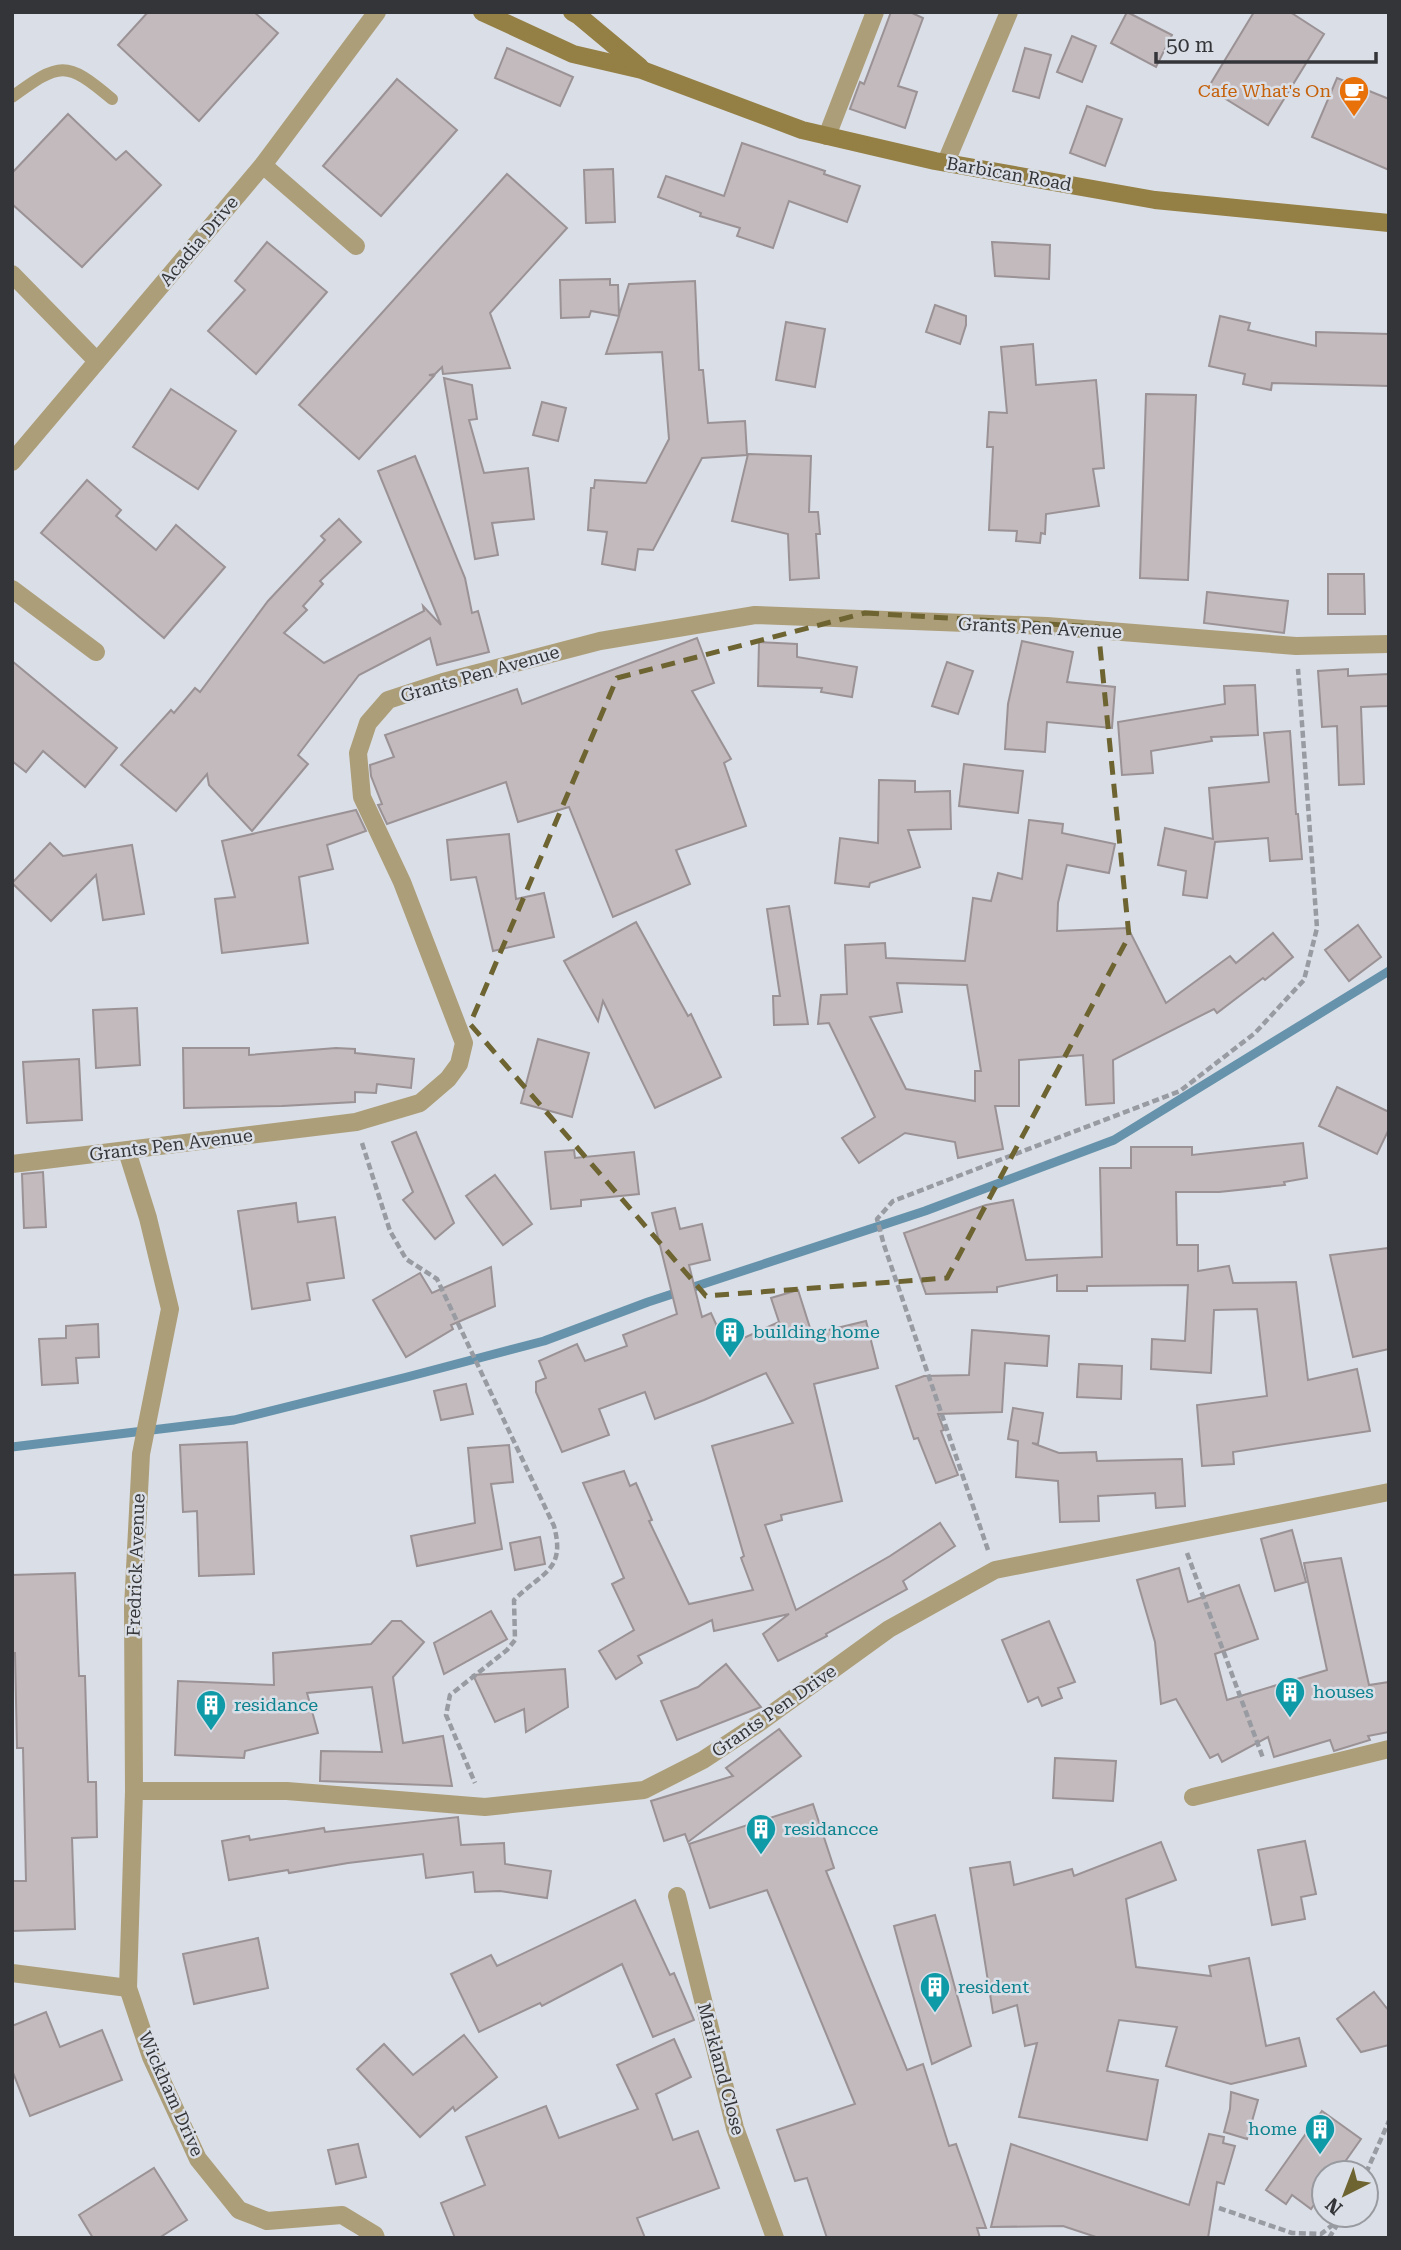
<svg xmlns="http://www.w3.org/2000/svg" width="1401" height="2250" font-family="'Roboto Serif',serif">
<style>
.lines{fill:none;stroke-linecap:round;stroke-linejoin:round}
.stream{stroke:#6693ab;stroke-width:9}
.building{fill:#c3babd;stroke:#9a9295;stroke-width:2;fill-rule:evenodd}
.path{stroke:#989ba1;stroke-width:4.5;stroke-dasharray:7 3.5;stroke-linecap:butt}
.service{stroke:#ac9e79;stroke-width:12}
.minor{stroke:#ac9e79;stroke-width:18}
.secondary{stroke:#947f44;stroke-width:18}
.marked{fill:none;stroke:#6d6431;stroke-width:5;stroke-dasharray:14 9;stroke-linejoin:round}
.labels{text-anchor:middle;stroke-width:5;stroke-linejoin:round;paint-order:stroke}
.food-label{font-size:18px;fill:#c56008;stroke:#dadee6;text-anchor:end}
.street-label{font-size:18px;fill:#343538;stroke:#dadee6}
.culture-label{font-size:18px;fill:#0d838f;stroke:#dadee6;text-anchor:start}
</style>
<rect width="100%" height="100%" fill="#dadee6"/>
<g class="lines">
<!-- stream -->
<polyline class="stream" points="12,1447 234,1420 407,1377 544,1341 648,1302 925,1211 1114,1140 1389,971"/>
</g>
<!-- building -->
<g class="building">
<polygon points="148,12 254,12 278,33 199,121 118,45"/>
<polygon points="891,12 910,12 923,18 898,86 917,92 905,128 850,109 860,82 864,84"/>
<polygon points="1127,12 1172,35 1156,67 1111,43"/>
<polygon points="1254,12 1290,12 1324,34 1268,125 1208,88"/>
<polygon points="1072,36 1096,46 1082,82 1057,72"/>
<polygon points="507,48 573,77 560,106 495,78"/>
<polygon points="1025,48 1051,55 1039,98 1013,91"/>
<polygon points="1337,78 1389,99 1389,170 1312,137"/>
<polygon points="397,79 457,130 381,216 323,166"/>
<polygon points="1087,106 1122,119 1105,166 1070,153"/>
<polygon points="68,114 116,160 126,151 161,185 82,267 12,204 12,173"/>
<polygon points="742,143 825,171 824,174 860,186 847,222 789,201 773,248 737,236 740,228 700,216 701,213 658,197 666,176 724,196"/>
<polygon points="613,169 615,222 586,223 584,170"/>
<polygon points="507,174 567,228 490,313 510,368 443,374 442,367 435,374 429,375 434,376 359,459 299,405"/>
<polygon points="267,242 327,292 256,374 208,331 245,290 235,281"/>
<polygon points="992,242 1050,245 1049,279 995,276"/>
<polygon points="610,279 610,285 618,285 619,315 629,284 695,281 699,370 703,370 708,423 745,421 747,455 702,458 653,550 638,549 635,570 602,564 607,532 588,530 591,488 594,488 595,480 646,483 669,439 662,352 606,354 619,316 591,311 589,317 561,318 560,280"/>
<polygon points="935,305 966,316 966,325 960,344 926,332"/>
<polygon points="1220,316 1250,323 1248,330 1316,346 1316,332 1389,334 1389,386 1272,383 1271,390 1243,384 1245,374 1209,366"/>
<polygon points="786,322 825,329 815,387 776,380"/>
<polygon points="1033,344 1036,385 1096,380 1104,468 1093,469 1099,506 1046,514 1045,534 1041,533 1040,543 1016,541 1017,531 989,530 993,447 987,447 989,412 1007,413 1001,347"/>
<polygon points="444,378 472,385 477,419 469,420 484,473 528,468 534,519 492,523 498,555 475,559"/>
<polygon points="171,389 236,431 198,489 133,447"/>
<polygon points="1146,394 1196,395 1188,580 1140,578"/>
<polygon points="542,402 566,408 558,441 533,435"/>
<polygon points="748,454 811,456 809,512 818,512 820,534 816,534 819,578 790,580 788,534 732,521"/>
<polygon points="415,456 465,578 472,613 478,611 489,652 437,665 430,638 359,675 298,755 308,764 252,831 209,785 207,774 176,811 121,765 171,710 174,713 195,688 200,692 268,601 325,540 321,536 339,519 361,542 320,581 323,584 303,606 307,610 284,633 324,663 424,611 423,606 441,625 378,471"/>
<polygon points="87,480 121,510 116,516 156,550 176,525 225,567 164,638 41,533"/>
<polygon points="1328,574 1364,574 1365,614 1328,614"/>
<polygon points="1207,592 1288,601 1284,633 1204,623"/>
<polygon points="697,638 714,683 692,691 731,759 724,763 746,826 676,850 690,884 613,917 569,807 518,822 506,782 387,824 378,805 382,804 371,776 370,765 394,757 385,735 517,689 522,704"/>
<polygon points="1022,641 1073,652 1067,682 1115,687 1112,728 1047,722 1045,752 1005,749 1008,704"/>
<polygon points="759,642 797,644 797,657 857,667 852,697 821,692 822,688 758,686"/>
<polygon points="12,661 117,748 85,787 43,751 26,772 12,761"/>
<polygon points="947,662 973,671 958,714 932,706"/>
<polygon points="1348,669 1348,676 1389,674 1389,706 1361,707 1364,784 1339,785 1337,726 1322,727 1318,671"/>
<polygon points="1255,685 1258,735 1211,737 1212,741 1151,751 1153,773 1122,775 1118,722 1225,704 1224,686"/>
<polygon points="1290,731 1296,814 1298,814 1302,859 1270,861 1268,838 1215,842 1207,898 1183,895 1186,871 1158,865 1165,828 1213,839 1209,788 1269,782 1264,733"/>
<polygon points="964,764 1023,771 1018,813 959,806"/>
<polygon points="879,780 915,781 915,792 950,791 951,829 908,830 920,867 870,883 869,887 835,883 840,838 878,843"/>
<polygon points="356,810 366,831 327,845 333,869 299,877 308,943 222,953 215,899 235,897 222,841"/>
<path d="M 1029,820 L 1063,824 L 1062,833 L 1115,844 L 1109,873 L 1067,865 L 1058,903 L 1057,931 L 1128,928 L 1166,1003 L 1230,956 L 1236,963 L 1273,933 L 1293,957 L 1265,980 L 1263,978 L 1217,1013 L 1214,1009 L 1113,1060 L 1114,1103 L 1086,1105 L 1083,1055 L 1019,1060 L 1019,1106 L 995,1106 L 1003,1149 L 958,1158 L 955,1142 L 905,1133 L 859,1163 L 842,1138 L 875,1117 L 829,1023 L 818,1024 L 821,995 L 847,994 L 845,945 L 885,943 L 886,958 L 965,961 L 973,898 L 991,901 L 998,873 L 1022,879 ZM 897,983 L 967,985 L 981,1071 L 975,1071 L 975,1101 L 906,1089 L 870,1017 L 902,1012 Z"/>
<polygon points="509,834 516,899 544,893 554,937 493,951 476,877 451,880 447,840"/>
<polygon points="50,843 63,856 132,845 144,914 103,920 96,875 51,921 12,883"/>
<polygon points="789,906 808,1024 774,1025 773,996 780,996 767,909"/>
<polygon points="636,922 688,1016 691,1014 721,1077 655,1108 603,1001 598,1021 564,961"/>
<polygon points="1358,925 1381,957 1349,981 1325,950"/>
<polygon points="137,1008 140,1065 96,1068 93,1010"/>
<polygon points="538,1039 589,1053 572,1117 521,1103"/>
<polygon points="183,1048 249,1048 249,1055 336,1048 355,1049 355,1053 414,1059 411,1088 377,1084 376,1093 355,1092 355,1102 282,1106 184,1108"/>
<polygon points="79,1059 82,1120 27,1123 23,1062"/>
<polygon points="1337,1087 1389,1112 1389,1129 1377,1154 1319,1126"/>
<polygon points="416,1132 454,1223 435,1239 403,1200 413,1192 392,1142"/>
<polygon points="1303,1143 1307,1178 1284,1182 1285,1185 1219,1192 1176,1192 1177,1245 1198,1245 1198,1271 1229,1266 1233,1283 1296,1282 1308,1380 1357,1369 1370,1431 1233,1452 1234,1464 1202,1466 1197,1405 1267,1396 1257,1309 1214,1310 1211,1373 1151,1369 1152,1339 1185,1341 1188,1285 1087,1286 1087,1291 1057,1291 1057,1275 997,1287 997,1292 926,1294 904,1233 986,1205 1013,1200 1026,1260 1102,1257 1100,1168 1131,1168 1131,1147 1192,1147 1192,1155"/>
<polygon points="574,1150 575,1158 634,1152 639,1194 581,1200 581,1206 551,1209 545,1152"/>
<polygon points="43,1172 46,1227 24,1228 22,1174"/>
<polygon points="495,1175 532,1224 503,1245 466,1196"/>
<polygon points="296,1203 298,1222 335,1217 344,1278 307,1283 310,1300 252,1309 238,1211"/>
<polygon points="675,1208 680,1229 702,1224 710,1260 689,1265 702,1317 711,1313 726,1346 779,1322 771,1298 798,1290 812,1334 866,1321 878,1368 814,1384 842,1501 781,1515 782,1520 765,1525 796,1610 890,1556 940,1523 955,1546 903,1581 907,1589 826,1634 827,1636 778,1661 763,1634 789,1614 714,1631 712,1620 638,1656 642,1663 616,1679 599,1651 634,1630 612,1584 624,1578 583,1483 624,1471 630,1486 636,1483 652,1520 649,1521 689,1604 753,1590 741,1558 744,1556 712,1446 793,1423 766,1373 704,1400 655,1419 645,1392 599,1409 609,1435 562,1452 536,1392 536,1382 546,1378 539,1361 577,1344 585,1361 627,1346 623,1335 677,1314 652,1213"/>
<polygon points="1389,1248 1389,1349 1353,1357 1330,1255"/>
<polygon points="491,1267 495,1306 451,1325 453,1329 406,1357 373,1300 420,1273 432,1293"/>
<polygon points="98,1324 99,1357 76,1358 78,1383 42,1385 39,1339 66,1338 66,1326"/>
<polygon points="972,1330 1049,1336 1047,1366 1005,1363 1002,1412 938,1414 944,1430 941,1431 958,1475 936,1483 918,1438 914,1439 896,1386 924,1376 969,1375"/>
<polygon points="1079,1364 1122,1366 1121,1399 1077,1397"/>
<polygon points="466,1384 473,1414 441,1420 434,1391"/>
<polygon points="1013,1408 1043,1413 1038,1444 1032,1443 1059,1453 1096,1452 1097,1461 1182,1459 1185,1506 1156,1508 1155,1493 1098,1496 1099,1521 1060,1522 1058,1481 1016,1477 1018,1441 1008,1439"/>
<polygon points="247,1442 254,1574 199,1576 197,1511 183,1512 180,1445"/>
<polygon points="509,1445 513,1482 491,1484 502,1549 417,1566 411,1536 475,1523 468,1448"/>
<polygon points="1292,1530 1306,1582 1275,1591 1261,1539"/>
<polygon points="540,1537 545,1564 515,1570 510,1543"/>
<polygon points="1341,1558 1369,1685 1389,1682 1389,1732 1368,1736 1370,1740 1334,1751 1330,1740 1274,1757 1268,1737 1222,1762 1218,1754 1210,1758 1176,1699 1161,1704 1155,1642 1137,1580 1179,1568 1188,1602 1239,1585 1258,1639 1215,1654 1227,1700 1327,1670 1304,1563"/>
<polygon points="75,1573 79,1676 85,1676 88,1782 96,1782 97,1837 72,1838 75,1929 12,1931 12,1881 26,1881 23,1748 17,1748 15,1653 12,1653 12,1575"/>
<polygon points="491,1611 507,1639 444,1674 434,1643"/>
<polygon points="392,1621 401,1621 424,1642 393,1677 403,1743 443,1736 452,1786 320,1781 321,1751 382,1752 372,1687 307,1693 318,1733 245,1751 244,1758 175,1755 178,1681 274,1685 273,1653 371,1644"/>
<polygon points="1049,1621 1075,1682 1058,1688 1062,1698 1042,1706 1038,1697 1028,1702 1002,1640"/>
<polygon points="726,1664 761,1707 677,1740 661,1701 698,1687"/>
<polygon points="565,1669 568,1707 526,1732 524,1709 495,1722 473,1675"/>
<polygon points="779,1729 801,1756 688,1842 685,1834 664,1841 651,1801 733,1776 726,1768"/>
<polygon points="1055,1758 1116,1761 1113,1801 1053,1798"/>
<polygon points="813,1804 834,1868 826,1871 907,2070 923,2064 949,2146 956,2144 986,2228 977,2228 980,2238 827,2238 807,2178 795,2181 777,2130 855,2104 767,1890 710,1908 689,1844"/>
<polygon points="458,1817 461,1845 504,1843 505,1864 551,1871 547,1898 500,1891 475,1892 473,1872 426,1878 423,1854 348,1863 289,1873 288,1870 229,1880 222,1841 249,1836 250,1840 324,1828 325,1832"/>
<polygon points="1305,1841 1316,1894 1301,1897 1305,1919 1272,1925 1258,1850"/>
<polygon points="1161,1842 1176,1880 1126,1899 1136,1967 1211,1976 1209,1966 1249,1958 1266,2046 1299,2038 1306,2066 1231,2084 1166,2066 1177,2027 1119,2020 1107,2071 1158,2080 1147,2140 1019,2117 1037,2043 1025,2046 1017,2005 993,2013 970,1868 1010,1862 1014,1885 1072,1869 1074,1876"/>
<polygon points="635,1900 670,1975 674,1973 694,2020 653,2037 622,1964 542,2006 540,2003 479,2032 451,1974 491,1955 497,1966"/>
<polygon points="935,1915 971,2046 932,2064 894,1926"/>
<polygon points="258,1938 268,1988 194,2004 183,1954"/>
<polygon points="1374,1992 1389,2011 1389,2045 1361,2052 1337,2019"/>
<polygon points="46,2012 60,2047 102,2030 122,2080 30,2116 12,2070 12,2026"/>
<polygon points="464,2035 497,2077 455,2111 453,2107 420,2137 357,2069 384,2044 413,2075"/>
<polygon points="674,2039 691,2077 656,2094 673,2140 698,2131 719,2188 637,2218 645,2238 455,2238 441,2203 485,2185 466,2137 546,2106 559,2138 638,2109 617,2065"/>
<polygon points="1231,2092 1258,2100 1247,2139 1224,2132 1230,2109"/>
<polygon points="1322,2111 1361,2139 1337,2173 1324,2173 1324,2191 1311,2209 1292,2195 1286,2204 1266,2190"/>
<polygon points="1209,2134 1224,2137 1223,2143 1235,2146 1224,2184 1217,2182 1208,2238 1099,2238 1063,2226 991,2227 1011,2144 1189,2205"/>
<polygon points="358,2144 366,2177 336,2184 328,2150"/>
<polygon points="154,2168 187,2220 159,2238 93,2238 79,2215"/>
</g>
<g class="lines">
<!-- path -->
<g class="path">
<path d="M 362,1143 L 390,1231 L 406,1259 L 437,1279 L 554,1526 C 566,1571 542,1572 514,1600 L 515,1640 L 507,1650 L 450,1695 L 446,1715 L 475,1783"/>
<polyline points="988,1550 884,1245 877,1219 893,1201 1180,1091 1255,1033 1304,980 1317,928 1298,669"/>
<polyline points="1187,1553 1263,1758"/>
<polyline points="1366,2173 1389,2121"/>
<polyline points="1219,2208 1292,2233 1321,2234 1340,2219"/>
<polyline points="1329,2238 1343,2215"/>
</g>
<!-- service -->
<path class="service" d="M 12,97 C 60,62 66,60 112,99"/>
<!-- minor -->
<g class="minor">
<polyline points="827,136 875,12"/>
<polyline points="946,162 1009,12"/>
<polyline points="263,165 356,246"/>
<polyline points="12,274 97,361"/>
<polyline points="12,462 263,165 377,12"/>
<polyline points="12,589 96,652"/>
<polyline points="127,1151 148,1218 170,1309 141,1454 133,1607 134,1791 128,1988 151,2057 198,2159 239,2210 267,2221 342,2215 375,2235 376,2238"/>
<polyline points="12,1164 356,1122 420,1103 448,1079 459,1064 464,1043 402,882 362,797 358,753 368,723 388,700 443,682 600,641 755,615 1047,626 1296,646 1389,644"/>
<polyline points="134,1791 287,1791 485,1807 644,1790 703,1760 759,1723 889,1629 995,1570 1389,1492"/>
<polyline points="1193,1797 1389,1749"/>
<polyline points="677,1896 735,2128 775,2238"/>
<polyline points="12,1973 128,1988"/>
</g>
<!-- secondary -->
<g class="secondary">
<polyline points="482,12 573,54 642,70 802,130 935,161 1155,200 1389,223"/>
<polyline points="572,12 579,16 640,67"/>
</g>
</g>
<!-- marked area -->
<path class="marked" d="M 865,613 L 1098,627 L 1129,936 L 947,1278 L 706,1296 L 470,1024 L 617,678 Z"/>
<!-- icons -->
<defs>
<g id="cafe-pin" transform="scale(1.575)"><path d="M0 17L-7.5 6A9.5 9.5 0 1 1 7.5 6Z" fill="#e8710a" stroke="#dadee6"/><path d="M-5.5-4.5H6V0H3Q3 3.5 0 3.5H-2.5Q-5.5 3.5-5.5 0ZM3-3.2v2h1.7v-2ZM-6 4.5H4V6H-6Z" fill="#fff"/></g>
<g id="building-pin" transform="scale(1.575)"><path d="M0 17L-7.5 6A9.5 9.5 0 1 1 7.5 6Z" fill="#0f9aa8" stroke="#dadee6"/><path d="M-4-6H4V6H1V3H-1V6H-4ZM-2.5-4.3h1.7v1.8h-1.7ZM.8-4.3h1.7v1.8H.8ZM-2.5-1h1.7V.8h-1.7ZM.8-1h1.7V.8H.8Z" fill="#fff"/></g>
</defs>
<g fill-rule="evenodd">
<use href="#cafe-pin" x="1354" y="91"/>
<use href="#building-pin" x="730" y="1332"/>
<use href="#building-pin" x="1290" y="1692"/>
<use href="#building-pin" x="211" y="1705"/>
<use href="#building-pin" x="761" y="1829"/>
<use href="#building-pin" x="935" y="1987"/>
<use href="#building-pin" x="1320" y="2129"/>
</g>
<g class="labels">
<!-- food labels -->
<g class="food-label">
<text x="1331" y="97">Cafe What's On</text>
</g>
<!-- street labels -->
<g class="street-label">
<text transform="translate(1009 174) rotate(10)" y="6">Barbican Road</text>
<text transform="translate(199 241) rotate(-50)" y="6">Acadia Drive</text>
<text transform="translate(1040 628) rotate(3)" y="6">Grants Pen Avenue</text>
<text transform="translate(480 674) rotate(-16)" y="6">Grants Pen Avenue</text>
<text transform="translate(171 1145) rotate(-7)" y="6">Grants Pen Avenue</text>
<text transform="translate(136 1565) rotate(-88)" y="6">Fredrick Avenue</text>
<text transform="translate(774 1711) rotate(-35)" y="6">Grants Pen Drive</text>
<text transform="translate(721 2069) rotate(75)" y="6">Markland Close</text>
<text transform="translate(171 2094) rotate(66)" y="6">Wickham Drive</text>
</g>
<!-- culture labels -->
<g class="culture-label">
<text x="753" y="1338">building home</text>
<text x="1313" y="1698">houses</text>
<text x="234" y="1711">residance</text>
<text x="784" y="1835">residancce</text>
<text x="958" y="1993">resident</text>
<text x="1297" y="2135" text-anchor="end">home</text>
</g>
</g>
<!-- border -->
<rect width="1401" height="2250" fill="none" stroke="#343538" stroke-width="28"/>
<!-- north arrow -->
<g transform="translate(1345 2194) rotate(222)"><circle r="33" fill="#dadee6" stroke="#989aa0" stroke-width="2"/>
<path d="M0-5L12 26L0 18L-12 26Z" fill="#6d6431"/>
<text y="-10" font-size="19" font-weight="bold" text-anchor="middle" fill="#343538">N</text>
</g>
<!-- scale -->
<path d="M1156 52v10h220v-10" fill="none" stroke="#343538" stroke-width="3.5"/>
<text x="1166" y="52" font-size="21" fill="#343538" stroke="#dadee6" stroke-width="5" paint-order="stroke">50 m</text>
</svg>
